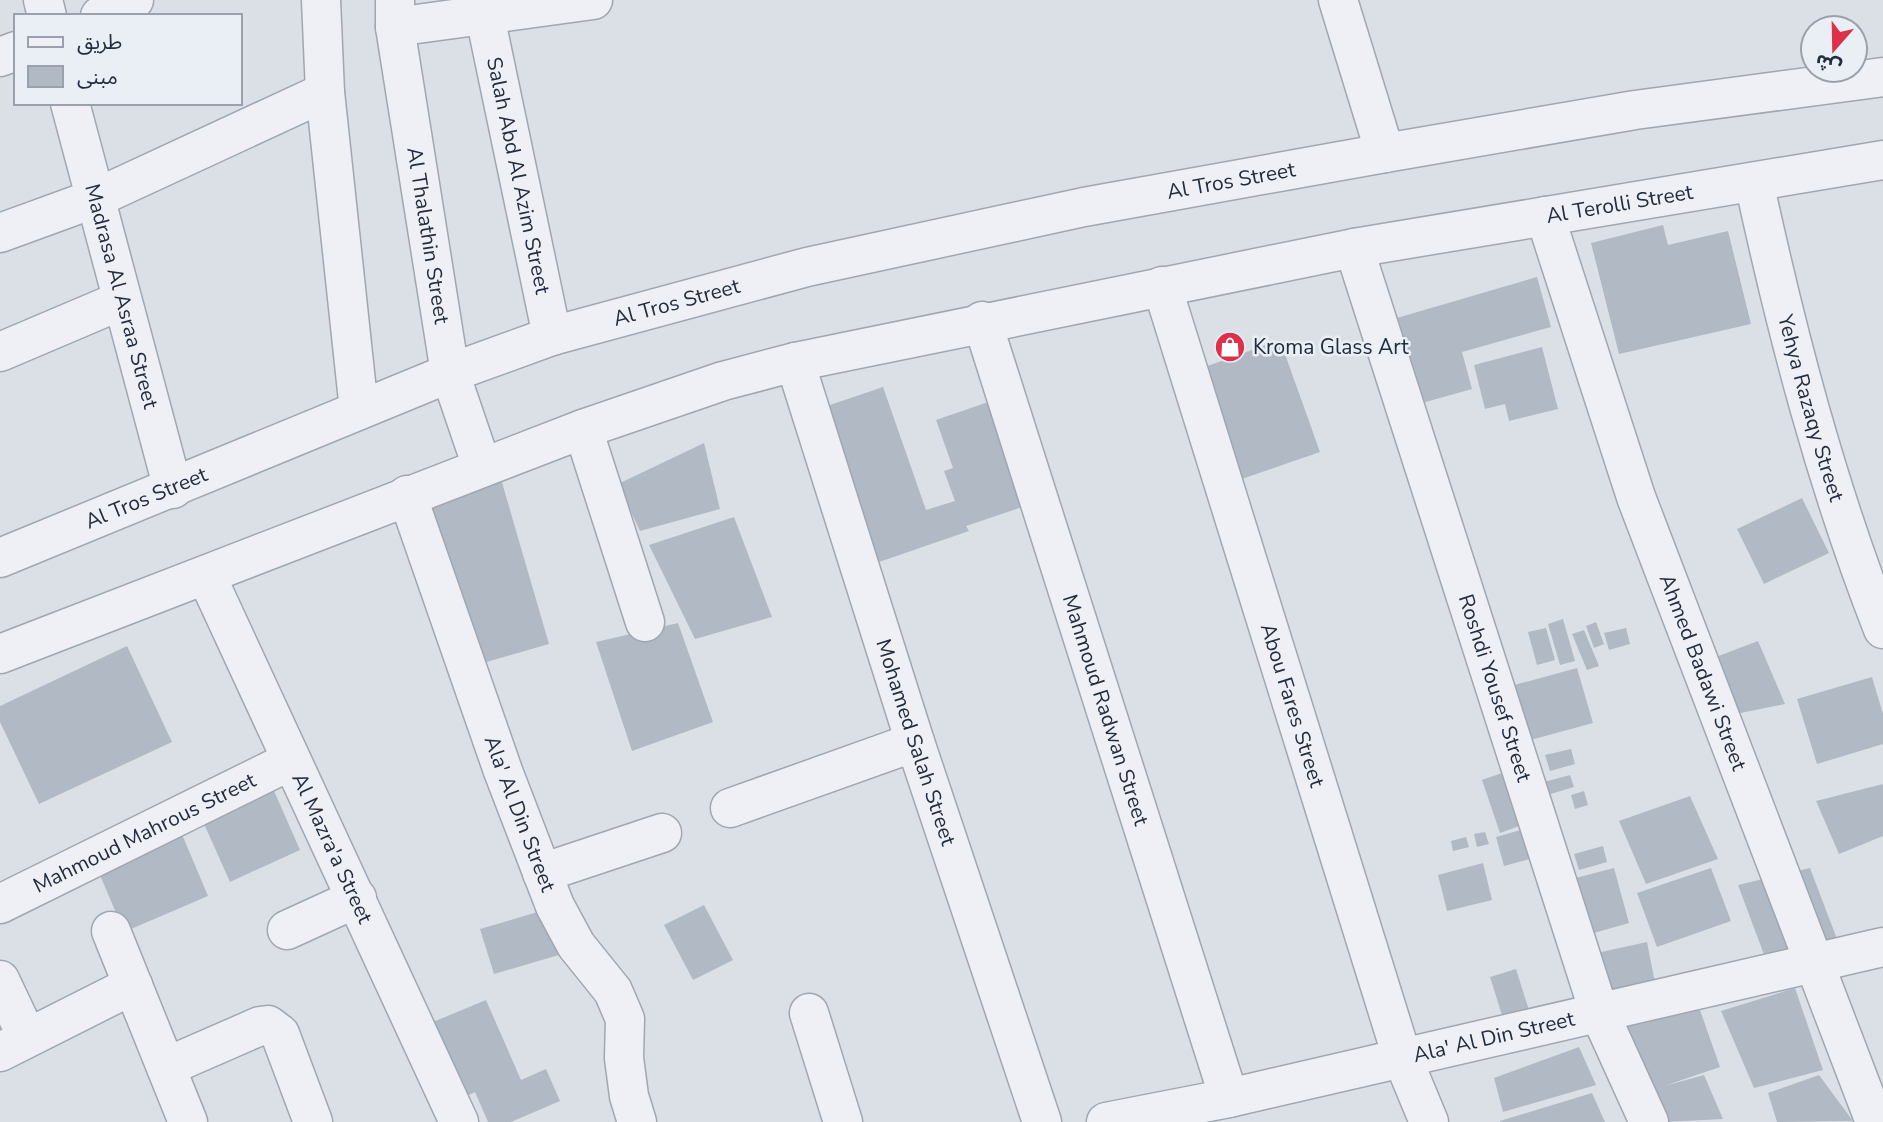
<svg xmlns="http://www.w3.org/2000/svg" width="1883" height="1122" font-family="'Nunito Sans','Noto Sans Arabic',sans-serif">
<style>
.building{fill:#b1b9c4}
.lines{fill:none;stroke-linecap:round;stroke-linejoin:round}
.minor-casing{stroke:#a0a7b1;stroke-width:41}
.minor{stroke:#eef0f5;stroke-width:38}
.labels{text-anchor:middle;stroke-width:5;stroke-linejoin:round;paint-order:stroke}
.street-label{font-size:21px;fill:#232d3e;stroke:#eaeff5}
.poi-label{font-size:21px;fill:#232d3e;stroke:#eaeff5;text-anchor:start}
</style>
<rect width="100%" height="100%" fill="#dbe0e7"/>
<!-- building -->
<g class="building">
<polygon points="1663,225 1668,245 1728,231 1751,324 1619,354 1591,243"/>
<polygon points="1537,277 1551,327 1462,352 1472,389 1415,405 1390,320"/>
<polygon points="1280,340 1320,452 1242,479 1202,368"/>
<polygon points="1542,347 1558,409 1509,421 1505,404 1485,409 1474,365"/>
<polygon points="883,387 926,510 955,501 944,471 953,468 936,420 997,399 1034,503 966,526 969,531 879,562 863,518 815,410"/>
<polygon points="704,443 720,509 640,531 618,484"/>
<polygon points="501,479 549,644 476,665 428,500"/>
<polygon points="1802,498 1829,553 1764,584 1737,529"/>
<polygon points="734,517 772,617 695,639 649,545"/>
<polygon points="1563,619 1575,661 1560,665 1548,624"/>
<polygon points="1596,622 1604,644 1594,648 1586,626"/>
<polygon points="678,623 713,722 632,751 596,642"/>
<polygon points="1546,628 1555,660 1537,665 1528,632"/>
<polygon points="1626,628 1630,644 1609,650 1604,633"/>
<polygon points="1584,630 1599,666 1587,670 1572,634"/>
<polygon points="1758,641 1785,704 1711,719 1687,668"/>
<polygon points="127,646 172,742 39,804 0,722 0,706"/>
<polygon points="1577,668 1593,723 1512,745 1496,690"/>
<polygon points="1872,677 1883,714 1883,744 1817,764 1797,699"/>
<polygon points="1571,749 1575,764 1550,771 1545,755"/>
<polygon points="1516,768 1534,821 1500,833 1482,780"/>
<polygon points="1570,775 1574,787 1547,795 1544,782"/>
<polygon points="271,784 300,850 230,882 200,815"/>
<polygon points="1883,784 1883,836 1839,854 1816,801"/>
<polygon points="1584,791 1588,805 1575,809 1571,795"/>
<polygon points="1690,796 1718,859 1646,884 1619,821"/>
<polygon points="1531,827 1544,855 1504,866 1496,837"/>
<polygon points="181,832 208,896 124,932 97,868"/>
<polygon points="1485,832 1489,844 1477,847 1474,834"/>
<polygon points="1466,837 1469,847 1453,851 1451,841"/>
<polygon points="1603,846 1607,862 1579,870 1574,854"/>
<polygon points="1483,863 1492,900 1447,911 1438,875"/>
<polygon points="1614,868 1629,923 1587,935 1572,879"/>
<polygon points="1711,868 1731,921 1657,947 1637,893"/>
<polygon points="1810,868 1842,952 1769,968 1738,885"/>
<polygon points="704,905 733,960 693,980 664,925"/>
<polygon points="548,909 562,954 494,974 480,929"/>
<polygon points="1647,942 1656,988 1601,1001 1583,956"/>
<polygon points="1516,969 1532,1020 1506,1028 1490,977"/>
<polygon points="1795,988 1823,1070 1754,1088 1721,1011"/>
<polygon points="486,1000 521,1080 546,1069 560,1101 511,1122 488,1122 475,1092 465,1097 433,1022"/>
<polygon points="1700,1010 1720,1067 1664,1086 1704,1075 1723,1119 1663,1122 1616,1027"/>
<polygon points="1579,1047 1596,1085 1503,1112 1494,1078"/>
<polygon points="1819,1075 1853,1121 1777,1122 1768,1093"/>
<polygon points="1592,1093 1605,1122 1500,1122 1500,1121"/>
</g>
<g class="lines">
<!-- minor casing -->
<g class="minor-casing">
<g id="minor">
<polyline points="43,0 47,16"/>
<polyline points="321,0 325,92 359,410"/>
<path id="s1" d="M 395,0 L 395,27 L 450,373 L 482,467"/>
<polyline points="1338,0 1385,153"/>
<polyline points="100,16 134,0"/>
<path id="s2" d="M 485,16 L 552,336"/>
<polyline points="395,27 593,0"/>
<polyline points="0,57 16,51"/>
<path id="s3" d="M 70,103 L 173,489"/>
<path id="s4" d="M 1754,182 C 1787,334 1826,484 1883,629"/>
<path id="s5" d="M 1545,216 L 1636,497 L 1875,1122"/>
<polyline points="0,233 96,198 325,92"/>
<path id="s6" d="M 1354,248 L 1599,1012 L 1649,1122"/>
<path id="s7" d="M 1162,286 L 1402,1057 L 1429,1122"/>
<path id="s8" d="M 982,321 L 1229,1098"/>
<polyline points="0,352 120,301"/>
<path id="s9" d="M 795,362 L 915,742 L 1042,1122"/>
<polyline points="583,429 645,622"/>
<path id="s10" d="M 407,495 L 503,771 L 555,906 L 576,945 L 613,991 L 625,1019 L 624,1058 L 629,1096 L 637,1122"/>
<path id="s11" d="M 0,558 L 450,373 L 552,336 L 807,267 L 1084,207 L 1385,153 L 1635,110 L 1883,77"/>
<path id="s12" d="M 206,575 L 459,1122"/>
<path id="s13" d="M 0,654 L 583,429 L 723,381 L 795,362 L 1354,248 L 1883,160"/>
<polyline points="730,808 915,742"/>
<polyline points="542,873 662,833"/>
<path id="s14" d="M 0,904 L 290,761"/>
<polyline points="287,930 357,898"/>
<polyline points="111,931 188,1122"/>
<polyline points="0,980 27,1037"/>
<polyline points="809,1013 843,1122"/>
<polyline points="0,1052 133,985"/>
<polyline points="166,1067 260,1026 268,1025 280,1034 313,1122"/>
<path id="s15" d="M 1106,1122 L 1229,1098 L 1883,947"/>
</g>
</g>
<!-- minor -->
<use href="#minor" class="minor"/>
</g>
<!-- icons -->
<defs>
<g id="shop-disc" transform="scale(1.575)"><circle r="9.5" fill="#dc304b" stroke="#eaeff5"/><path d="M-5-2.5h2.3a2.7 3.5 0 0 1 5.4 0H5L5.5 6h-11ZM-1.5-2.5h3a1.5 2.3 0 0 0-3 0Z" fill="#fff"/></g>
</defs>
<g fill-rule="evenodd">
<use href="#shop-disc" x="1230" y="347"/>
</g>
<g class="labels">
<!-- street labels -->
<g class="street-label">
<text dy="7" stroke="none"><textPath href="#s2" startOffset="163">Salah Abd Al Azim Street</textPath></text>
<text dy="7" stroke="none"><textPath href="#s11" startOffset="1292">Al Tros Street</textPath></text>
<text dy="7" stroke="none"><textPath href="#s13" startOffset="1687">Al Terolli Street</textPath></text>
<text dy="7" stroke="none"><textPath href="#s1" startOffset="238">Al Thalathin Street</textPath></text>
<text dy="7" stroke="none"><textPath href="#s3" startOffset="200">Madrasa Al Asraa Street</textPath></text>
<text dy="7" stroke="none"><textPath href="#s11" startOffset="724">Al Tros Street</textPath></text>
<text dy="7" stroke="none"><textPath href="#s4" startOffset="233">Yehya Razaqy Street</textPath></text>
<text dy="7" stroke="none"><textPath href="#s11" startOffset="158">Al Tros Street</textPath></text>
<text dy="7" stroke="none"><textPath href="#s5" startOffset="483">Ahmed Badawi Street</textPath></text>
<text dy="7" stroke="none"><textPath href="#s6" startOffset="462">Roshdi Yousef Street</textPath></text>
<text dy="7" stroke="none"><textPath href="#s7" startOffset="439">Abou Fares Street</textPath></text>
<text dy="7" stroke="none"><textPath href="#s8" startOffset="408">Mahmoud Radwan Street</textPath></text>
<text dy="7" stroke="none"><textPath href="#s9" startOffset="399">Mohamed Salah Street</textPath></text>
<text dy="7" stroke="none"><textPath href="#s10" startOffset="338">Ala' Al Din Street</textPath></text>
<text dy="7" stroke="none"><textPath href="#s14" startOffset="161">Mahmoud Mahrous Street</textPath></text>
<text dy="7" stroke="none"><textPath href="#s12" startOffset="301">Al Mazra'a Street</textPath></text>
<text dy="7" stroke="none"><textPath href="#s15" startOffset="397">Ala' Al Din Street</textPath></text>
</g>
<!-- poi labels -->
<g class="poi-label">
<text x="1253" y="354">Kroma Glass Art</text>
</g>
</g>
<!-- legend -->
<rect x="14" y="14" width="228" height="91" fill="#eaeff5" stroke="#9aa1ac" stroke-width="2"/>
<rect x="28" y="37" width="35" height="10" fill="#eef0f5" stroke="#9aa1ac" stroke-width="2"/>
<text x="77" y="49" font-size="21" fill="#232d3e">طريق</text>
<rect x="28" y="66" width="35" height="21" fill="#b1b9c4" stroke="#9aa1ac" stroke-width="2"/>
<text x="77" y="84" font-size="21" fill="#232d3e">مبنى</text>
<!-- north arrow -->
<g transform="translate(1834 49) rotate(200)"><circle r="33" fill="#eaeff5" stroke="#9aa1ac" stroke-width="2"/>
<path d="M0-5L12 26L0 18L-12 26Z" fill="#dc304b"/>
<text y="-10" font-size="19" font-weight="bold" text-anchor="middle" fill="#232d3e">ش</text>
</g>
</svg>
